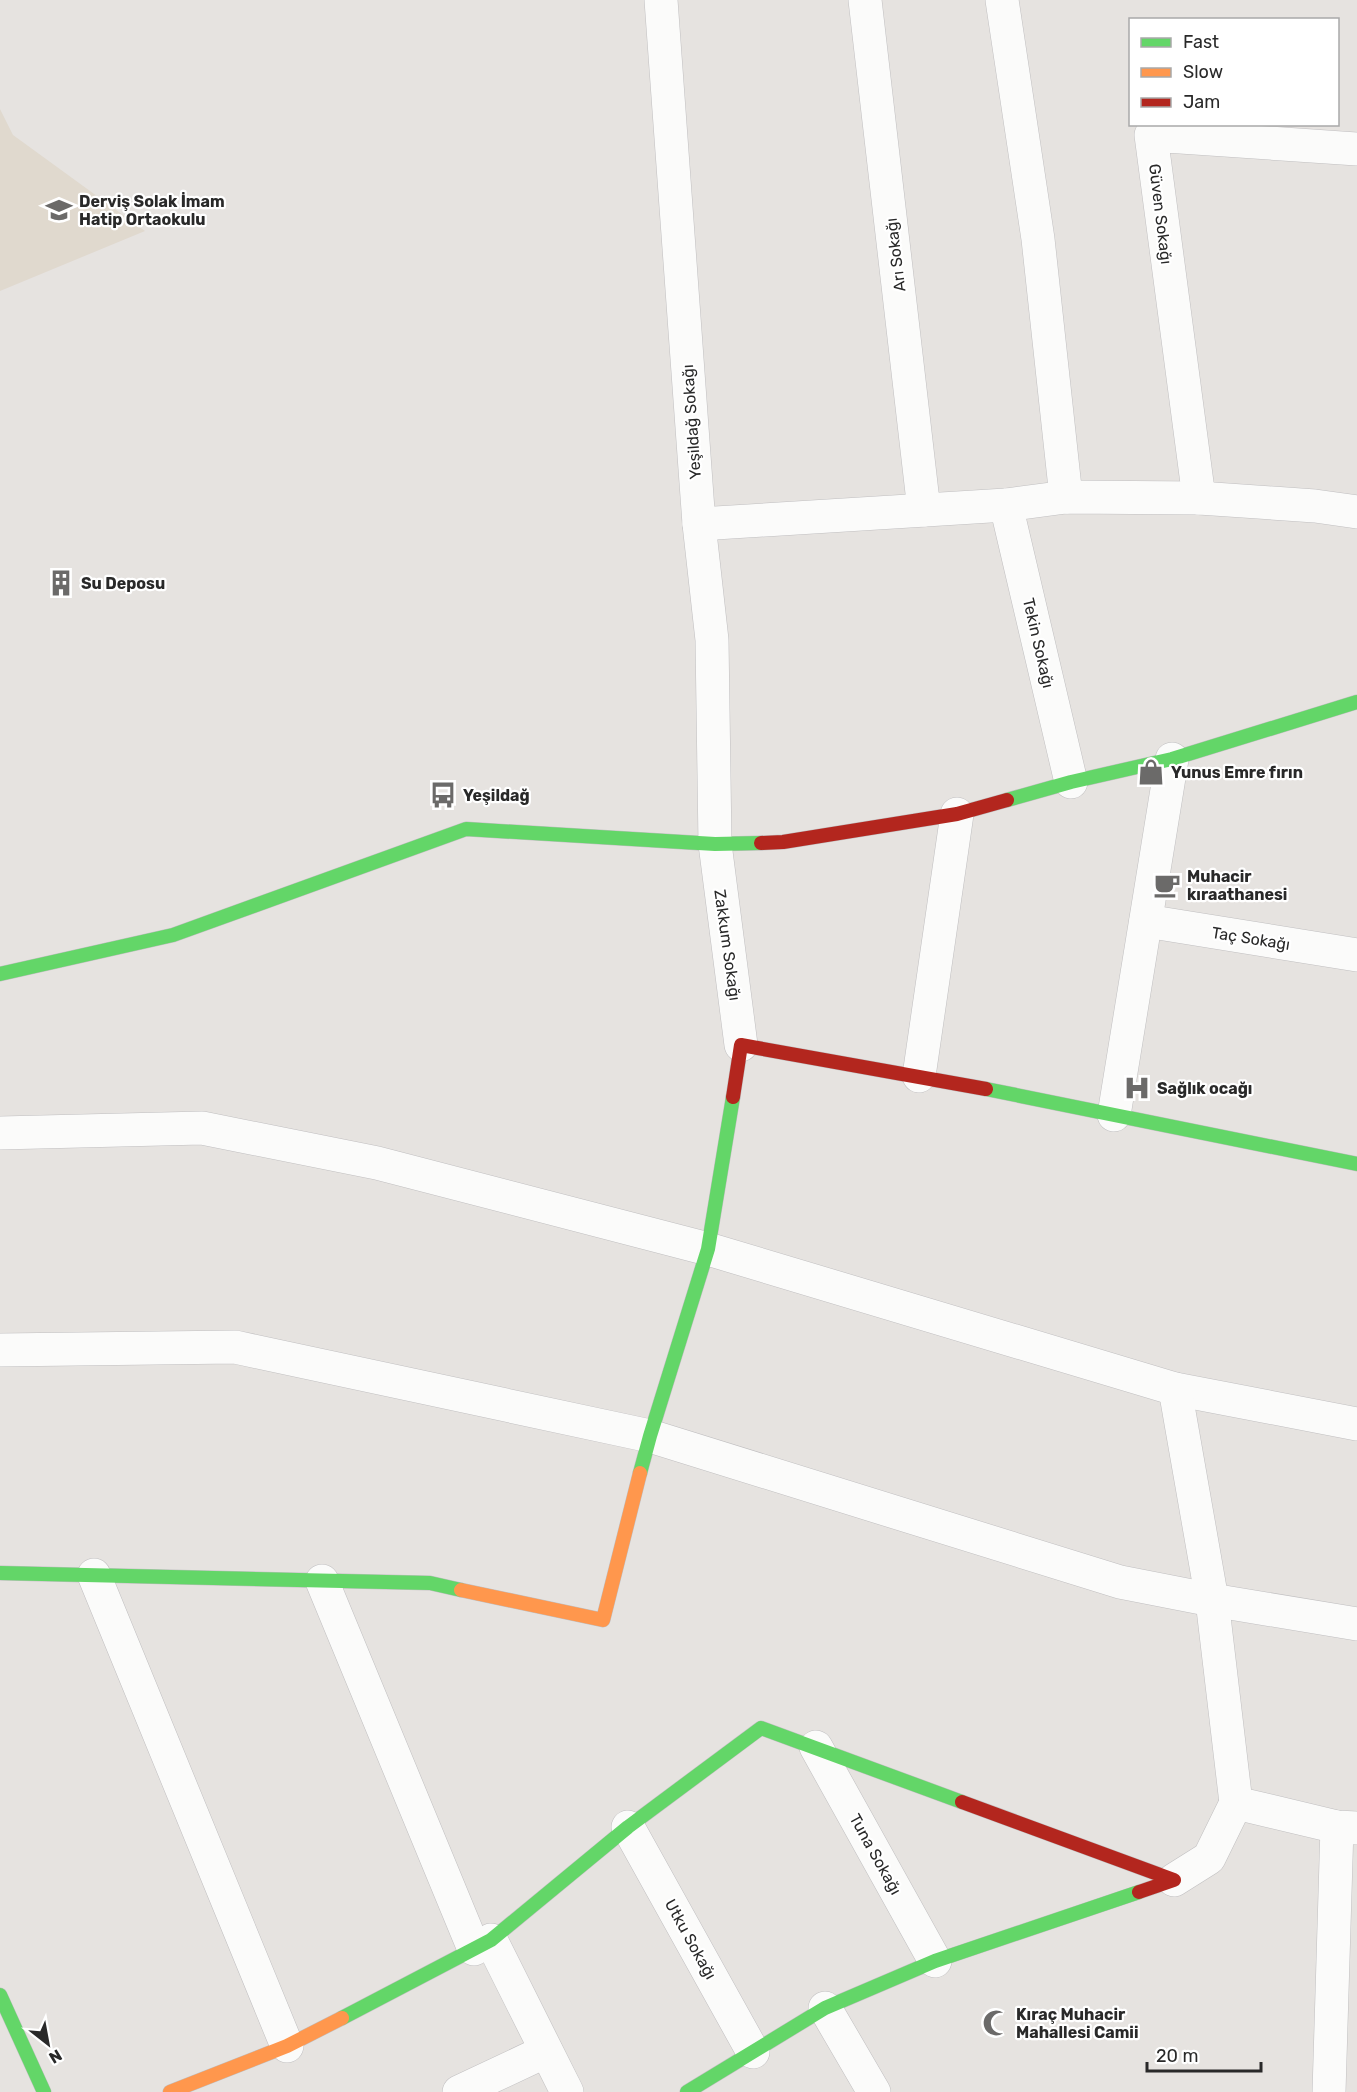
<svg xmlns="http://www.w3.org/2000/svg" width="1357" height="2092" font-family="Rubik,sans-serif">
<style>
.education{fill:#e0d9ce}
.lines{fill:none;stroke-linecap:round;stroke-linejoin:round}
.street-casing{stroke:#c0bfc0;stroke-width:34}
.fast-casing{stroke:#c0bfc0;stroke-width:15}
.slow-casing{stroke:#c0bfc0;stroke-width:15}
.jam-casing{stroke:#c0bfc0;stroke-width:15}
.street{stroke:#fbfbfa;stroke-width:33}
.fast{stroke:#63d668;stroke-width:14}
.slow{stroke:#ff974d;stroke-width:14}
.jam{stroke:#b3261e;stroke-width:14}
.labels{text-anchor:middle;stroke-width:4.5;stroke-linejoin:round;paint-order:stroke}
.poi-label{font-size:16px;font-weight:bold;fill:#292929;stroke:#fff;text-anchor:start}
.street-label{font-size:16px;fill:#292929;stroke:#fff}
</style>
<rect width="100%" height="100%" fill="#e6e3e0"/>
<!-- education -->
<polygon class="education" points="0,109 13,135 145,231 0,291"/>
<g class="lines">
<!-- street casing -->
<g class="street-casing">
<g id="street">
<polyline points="661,0 699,524 712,640 715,844 741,1045"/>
<polyline points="865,0 924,510"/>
<polyline points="1002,0 1038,239 1066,497"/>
<polyline points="1199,498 1151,135 1357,149"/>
<polyline points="1006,505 1071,782"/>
<polyline points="699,524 1006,505 1066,497 1199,498 1315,506 1357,512"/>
<polyline points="1146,921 1357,955"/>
<polyline points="919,1076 957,814"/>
<polyline points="1114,1115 1172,759"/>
<polyline points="0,1133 202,1128 377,1163 708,1249 1175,1389 1357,1424"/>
<polyline points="0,1350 235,1347 650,1436 1120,1582 1212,1600 1357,1624"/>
<polyline points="1175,1389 1212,1600 1236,1803 1337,1827 1357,1828"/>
<polyline points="94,1575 287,2046"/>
<polyline points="322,1581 474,1949"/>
<polyline points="816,1747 935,1961"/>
<polyline points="628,1827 753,2052"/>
<polyline points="1174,1880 1209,1858 1236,1803"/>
<polyline points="491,1940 567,2092"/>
<polyline points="825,2008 874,2092"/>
<polyline points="459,2092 546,2051"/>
<polyline points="1329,2092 1337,1827"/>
</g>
</g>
<!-- fast casing -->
<g class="fast-casing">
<g id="fast">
<polyline points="1007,800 1071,782 1172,759 1357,702"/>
<polyline points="0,974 173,935 466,829 715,844 761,843"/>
<polyline points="986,1089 1357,1164"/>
<polyline points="640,1473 650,1436 708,1249 733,1097"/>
<polyline points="0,1573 430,1583 461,1590"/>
<polyline points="0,1995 44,2092"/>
<polyline points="342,2018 491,1940 628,1827 761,1728 962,1802"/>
<polyline points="687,2092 825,2008 935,1961 1139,1892"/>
</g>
</g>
<!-- slow casing -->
<g class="slow-casing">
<g id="slow">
<polyline points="461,1590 603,1620 640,1473"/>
<polyline points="170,2092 287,2046 342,2018"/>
</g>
</g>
<!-- jam casing -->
<g class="jam-casing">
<g id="jam">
<polyline points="761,843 783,842 957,814 1007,800"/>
<polyline points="733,1097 741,1045 986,1089"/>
<polyline points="962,1802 1174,1880 1139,1892"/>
</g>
</g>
<!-- street -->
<use href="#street" class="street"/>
<!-- fast -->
<use href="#fast" class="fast"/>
<!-- slow -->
<use href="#slow" class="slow"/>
<!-- jam -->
<use href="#jam" class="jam"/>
</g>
<!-- icons -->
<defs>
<g id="school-bare" transform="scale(2.07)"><path d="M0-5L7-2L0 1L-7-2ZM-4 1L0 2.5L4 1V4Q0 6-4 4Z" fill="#6b6a69" stroke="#fff" stroke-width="2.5" paint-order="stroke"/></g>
<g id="building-bare" transform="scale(2.07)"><path d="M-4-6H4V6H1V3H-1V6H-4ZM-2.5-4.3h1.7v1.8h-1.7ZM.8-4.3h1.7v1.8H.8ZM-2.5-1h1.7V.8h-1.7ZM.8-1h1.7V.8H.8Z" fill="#6b6a69" stroke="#fff" stroke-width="2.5" paint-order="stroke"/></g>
<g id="shop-bare" transform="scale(2.07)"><path d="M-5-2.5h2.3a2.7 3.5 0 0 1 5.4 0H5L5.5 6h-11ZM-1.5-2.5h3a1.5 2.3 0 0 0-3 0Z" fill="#6b6a69" stroke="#fff" stroke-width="2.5" paint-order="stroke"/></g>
<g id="bus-bare" transform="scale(2.07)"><path d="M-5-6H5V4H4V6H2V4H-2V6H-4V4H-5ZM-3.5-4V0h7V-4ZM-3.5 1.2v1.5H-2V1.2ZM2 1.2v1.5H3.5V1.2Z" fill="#6b6a69" stroke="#fff" stroke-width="2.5" paint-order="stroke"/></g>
<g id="cafe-bare" transform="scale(2.07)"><path d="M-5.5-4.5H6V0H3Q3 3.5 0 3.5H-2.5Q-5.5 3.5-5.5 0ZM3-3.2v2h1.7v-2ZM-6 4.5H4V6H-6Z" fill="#6b6a69" stroke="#fff" stroke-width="2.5" paint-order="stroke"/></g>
<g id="hospital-bare" transform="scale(2.07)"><path d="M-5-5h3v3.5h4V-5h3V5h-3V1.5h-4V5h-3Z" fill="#6b6a69" stroke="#fff" stroke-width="2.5" paint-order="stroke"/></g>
<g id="mosque-bare" transform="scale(2.07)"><path d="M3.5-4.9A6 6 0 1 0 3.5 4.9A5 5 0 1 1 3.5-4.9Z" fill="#6b6a69" stroke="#fff" stroke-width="2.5" paint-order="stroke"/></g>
</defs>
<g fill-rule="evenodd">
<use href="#school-bare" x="59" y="210"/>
<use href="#building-bare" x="61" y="583"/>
<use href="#shop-bare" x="1151" y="772"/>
<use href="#bus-bare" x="443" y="795"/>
<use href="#cafe-bare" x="1167" y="885"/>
<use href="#hospital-bare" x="1137" y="1088"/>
<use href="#mosque-bare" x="996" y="2023"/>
</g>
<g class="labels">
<!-- poi labels -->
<g class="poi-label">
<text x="79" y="207">Derviş Solak İmam<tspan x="79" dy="18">Hatip Ortaokulu</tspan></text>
<text x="81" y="589">Su Deposu</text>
<text x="1171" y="778">Yunus Emre fırın</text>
<text x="463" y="801">Yeşildağ</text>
<text x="1187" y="882">Muhacir<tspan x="1187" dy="18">kıraathanesi</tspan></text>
<text x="1157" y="1094">Sağlık ocağı</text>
<text x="1016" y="2020">Kıraç Muhacir<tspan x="1016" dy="18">Mahallesi Camii</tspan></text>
</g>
<!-- street labels -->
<g class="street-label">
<text transform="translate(1161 214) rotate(83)" y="6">Güven Sokağı</text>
<text transform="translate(895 255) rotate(-97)" y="6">Arı Sokağı</text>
<text transform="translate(691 422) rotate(-94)" y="6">Yeşildağ Sokağı</text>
<text transform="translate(1039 643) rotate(77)" y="6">Tekin Sokağı</text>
<text transform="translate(1251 938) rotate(9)" y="6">Taç Sokağı</text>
<text transform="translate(728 945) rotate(82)" y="6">Zakkum Sokağı</text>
<text transform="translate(876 1854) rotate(61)" y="6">Tuna Sokağı</text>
<text transform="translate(691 1939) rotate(61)" y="6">Utku Sokağı</text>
</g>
</g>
<!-- legend -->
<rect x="1129" y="18" width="210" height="108" fill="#ffffff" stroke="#a9a9a9" stroke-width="1.5"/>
<rect x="1141" y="38" width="30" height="9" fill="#63d668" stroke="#a9a9a9" stroke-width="1.5"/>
<text x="1183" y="48" font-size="18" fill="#292929">Fast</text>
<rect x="1141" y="68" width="30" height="9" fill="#ff974d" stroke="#a9a9a9" stroke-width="1.5"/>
<text x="1183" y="78" font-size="18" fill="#292929">Slow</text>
<rect x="1141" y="98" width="30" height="9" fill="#b3261e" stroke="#a9a9a9" stroke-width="1.5"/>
<text x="1183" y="108" font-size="18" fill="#292929">Jam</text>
<!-- north arrow -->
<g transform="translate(48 2044) rotate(149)" stroke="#ffffff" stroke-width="4.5" paint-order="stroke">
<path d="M0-4.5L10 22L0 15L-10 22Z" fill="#292929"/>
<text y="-9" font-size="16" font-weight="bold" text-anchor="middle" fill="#292929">N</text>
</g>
<!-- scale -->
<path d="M1147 2062v9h114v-9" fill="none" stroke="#292929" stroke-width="3"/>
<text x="1156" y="2062" font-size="18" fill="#292929" stroke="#ffffff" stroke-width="4.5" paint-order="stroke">20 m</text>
</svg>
